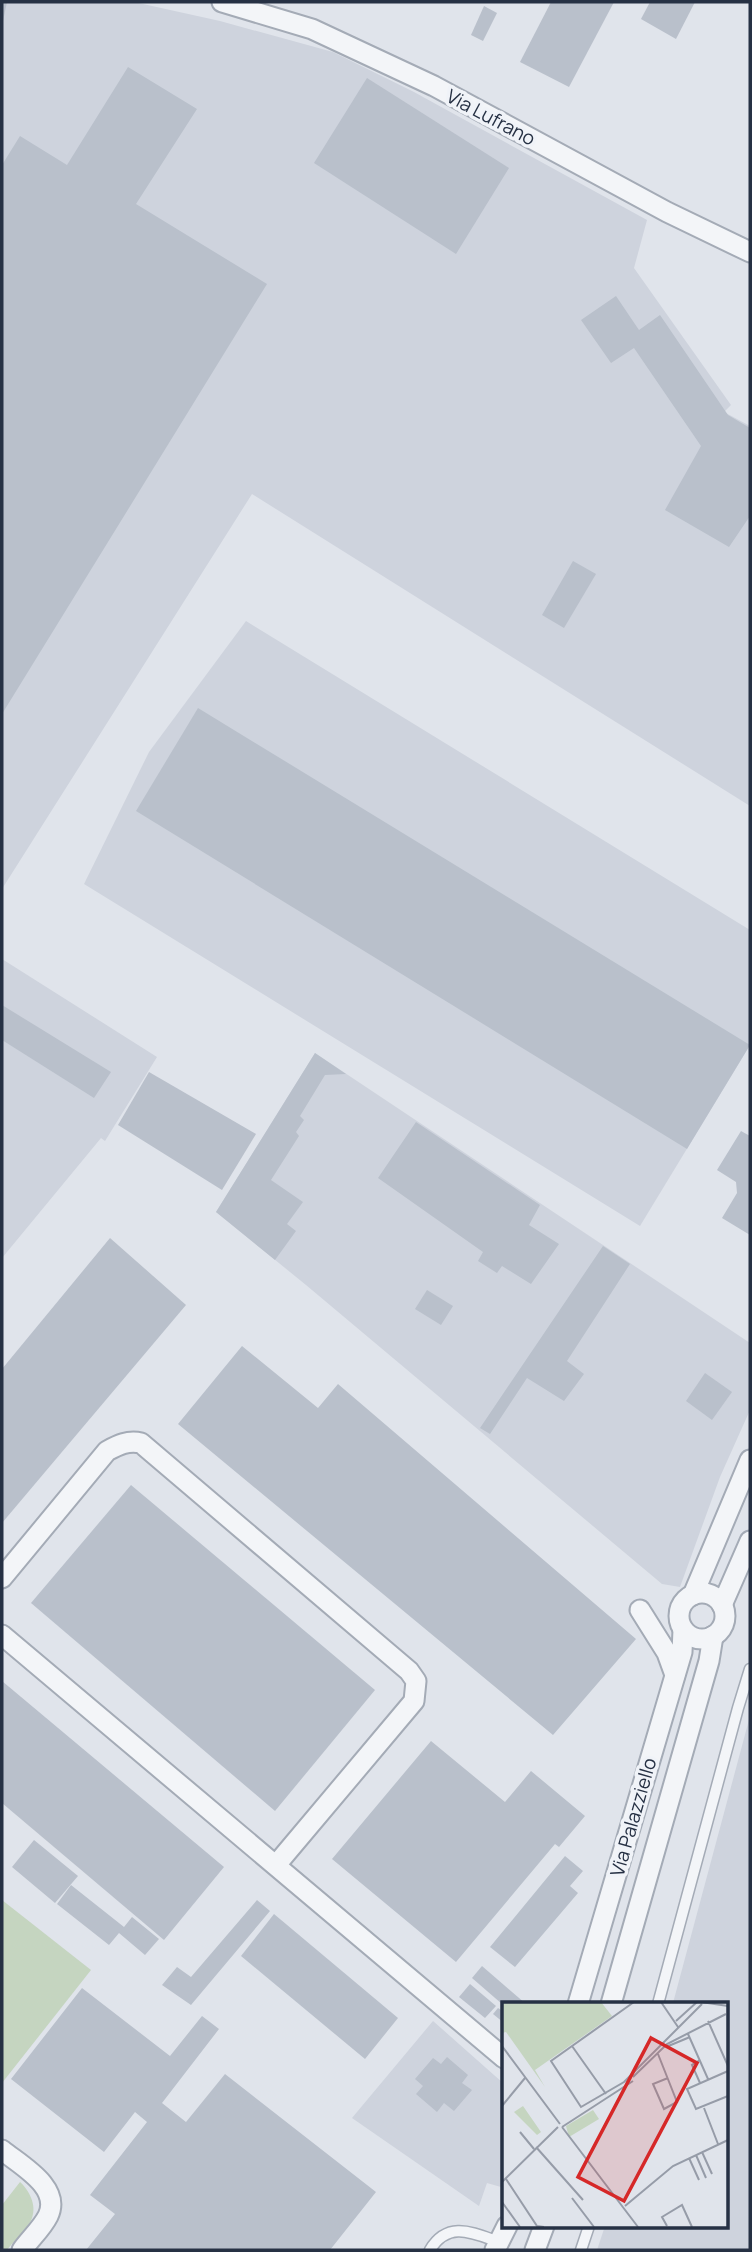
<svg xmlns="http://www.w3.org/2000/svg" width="752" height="2252" font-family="Manrope,sans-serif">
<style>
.built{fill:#ced3dd}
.green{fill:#c5d5c0}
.building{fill:#b9c0cb}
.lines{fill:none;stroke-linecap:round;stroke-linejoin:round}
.lane-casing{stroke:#a4abb6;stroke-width:13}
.street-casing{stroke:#a4abb6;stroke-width:23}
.lane{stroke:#f3f5f8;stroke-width:10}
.street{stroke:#f3f5f8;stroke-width:19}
.labels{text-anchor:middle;stroke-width:7;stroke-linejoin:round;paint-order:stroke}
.street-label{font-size:19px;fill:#263144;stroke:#f0f3f8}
.inset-road{fill:none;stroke:#969ca8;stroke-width:2}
.view{fill:#d62828;fill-opacity:0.15;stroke:#d62828;stroke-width:3.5}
.inset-edge{fill:none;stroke:#263144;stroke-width:3.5}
</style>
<rect width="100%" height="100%" fill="#e0e4eb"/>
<!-- built -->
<g class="built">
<polygon points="2,2 134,2 220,21 333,52 414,92 647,220 634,268 731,405 724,412 750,426 750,806 252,494 2,889"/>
<polygon points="246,621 750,930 750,1045 640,1226 84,884 149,752"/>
<polygon points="2,959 157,1057 105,1141 101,1138 2,1258"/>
<polygon points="315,1053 750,1343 750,1410 720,1477 680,1587 662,1584 306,1285 216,1212"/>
<polygon points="750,1716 750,2250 597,2250 605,2226 726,2226 726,2004 673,2003"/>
<polygon points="433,2021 503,2083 504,2180 501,2187 487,2183 479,2206 352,2118"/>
</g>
<!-- green -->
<g class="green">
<polygon points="2,1900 91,1970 2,2083"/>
<path d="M 20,2182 C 29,2190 37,2205 32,2218 C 29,2227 13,2242 7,2250 L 2,2250 L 2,2205 Z"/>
</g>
<!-- building -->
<g class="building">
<polygon points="2,2 7,2 3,21 2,21"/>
<polygon points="551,2 614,2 569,87 520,62"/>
<polygon points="650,2 695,2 676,39 641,19"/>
<polygon points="484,6 497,13 483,41 471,35"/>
<polygon points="128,67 197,109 136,204 267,284 2,714 2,165 20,136 67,165"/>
<polygon points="367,78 509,168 456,254 314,163"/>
<polygon points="616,296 639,330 660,315 728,415 750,428 750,516 729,547 665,510 701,446 634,348 611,363 581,320"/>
<polygon points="573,561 596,574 564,628 542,615"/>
<polygon points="198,708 750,1045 687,1149 136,811"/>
<polygon points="2,1005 111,1072 94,1098 2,1040"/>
<polygon points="315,1053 346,1074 325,1075 300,1116 304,1120 296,1132 299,1136 271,1180 303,1202 287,1224 296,1231 275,1260 216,1212"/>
<polygon points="149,1072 256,1134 222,1190 118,1125"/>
<polygon points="416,1122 540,1205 529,1225 559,1244 531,1284 502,1266 497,1273 478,1261 483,1252 378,1178"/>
<polygon points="741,1131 750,1136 750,1235 722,1218 737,1193 736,1182 717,1170"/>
<polygon points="110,1238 186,1305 2,1523 2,1369"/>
<polygon points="603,1246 630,1264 567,1361 584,1374 564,1401 527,1378 490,1434 480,1428"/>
<polygon points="427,1290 453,1306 441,1325 415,1309"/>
<polygon points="242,1346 318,1408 338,1384 636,1639 553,1735 178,1424"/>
<polygon points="705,1373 732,1392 712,1420 686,1401"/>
<polygon points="131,1485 375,1690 275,1811 31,1603"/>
<polygon points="2,1681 224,1867 164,1940 2,1803"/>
<polygon points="431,1741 505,1802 531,1771 585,1816 559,1847 555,1844 456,1962 332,1859"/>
<polygon points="34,1840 78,1876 55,1903 12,1867"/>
<polygon points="565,1856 583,1871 570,1886 578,1893 515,1967 490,1947"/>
<polygon points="71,1885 124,1927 132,1917 159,1939 145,1955 119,1933 109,1945 57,1904"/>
<polygon points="257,1900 270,1911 191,2005 162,1985 177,1967 191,1977"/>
<polygon points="274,1914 398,2018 365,2059 241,1956"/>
<polygon points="482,1966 526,2004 502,2004 472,1978"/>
<polygon points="470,1984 496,2006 485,2018 459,1997"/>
<polygon points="82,1988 170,2056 202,2016 219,2029 162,2103 186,2122 225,2074 376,2192 330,2250 86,2250 115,2214 90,2195 147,2122 135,2112 104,2152 11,2079"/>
<polygon points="498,2008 504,2012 504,2023 493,2014"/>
<polygon points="447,2057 468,2075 462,2083 472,2090 454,2111 444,2103 437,2112 416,2094 423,2086 415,2079 433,2058 441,2064"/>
</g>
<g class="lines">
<!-- lane casing -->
<g class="lane-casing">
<g id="lane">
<polyline points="658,2004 738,1708 750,1669"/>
<path d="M 430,2250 C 448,2220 473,2233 499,2242"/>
<polyline points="581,2250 589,2226"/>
</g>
</g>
<!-- street casing -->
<g class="street-casing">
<g id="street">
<polyline points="222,2 312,29 434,86 667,212 750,252"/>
<path d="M 2,1578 L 107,1451 C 118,1445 128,1440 141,1443 L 409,1671 L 416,1681 L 414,1701 L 276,1865"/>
<circle cx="702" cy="1616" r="23"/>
<polyline points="693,1595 750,1460"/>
<polyline points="722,1605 750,1541"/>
<polyline points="640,1610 667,1653 675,1675"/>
<polyline points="2,1635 504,2058"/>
<polyline points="578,2004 682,1652 683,1630"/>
<polyline points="611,2004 709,1661 713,1636"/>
<path d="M 2,2150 C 20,2165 62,2187 48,2216 C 42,2228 30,2239 22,2250"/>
<polyline points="495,2250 507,2226"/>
<polyline points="535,2250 544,2226"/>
</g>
</g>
<!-- lane -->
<use href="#lane" class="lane"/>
<!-- street -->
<use href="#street" class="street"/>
</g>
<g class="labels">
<!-- street labels -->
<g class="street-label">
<text transform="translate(491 117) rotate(28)" y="7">Via Lufrano</text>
<text transform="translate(633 1817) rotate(-74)" y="7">Via Palazziello</text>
</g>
</g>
<!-- overview -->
<g transform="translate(502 2002)">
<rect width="226" height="226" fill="#e0e4eb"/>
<path d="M 0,0 L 99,0 L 110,14 L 33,68 L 43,85 L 4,30 L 0,31 ZM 21,104 L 39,130 L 35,133 L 12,110 ZM 91,108 L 97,117 L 67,135 L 64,124 Z" fill="#c5d5c0"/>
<path class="inset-road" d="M 132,0 L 49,59 L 79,105 L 122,80 L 200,2M 159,0 L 176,25M 199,0 L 226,4M 174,19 L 195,0M 206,19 L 226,64M 186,32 L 206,77M 0,44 L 58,122M 70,44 L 104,92M 164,45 L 188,35M 156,52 L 175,100 L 162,107 L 151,82 L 166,76M 226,69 L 185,87 L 194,107 L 226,94M 131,75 L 165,42 L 224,12M 198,81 L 190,63 L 198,58M 0,104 L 23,76M 202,106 L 216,142M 60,125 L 136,225M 60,125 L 131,79M 18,130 L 32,147M 34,145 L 81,198M 200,150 L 210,172M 194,153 L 204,176M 187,156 L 197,178M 4,177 L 35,224 L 42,225M 0,180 L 56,125M 70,196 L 92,225M 0,200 L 18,225M 123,204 L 171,164 L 226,138M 165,224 L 160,215 L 180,203 L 190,225"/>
<path class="view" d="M 149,36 L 195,61 L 122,199 L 76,175 Z"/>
<rect width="226" height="226" class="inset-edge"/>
</g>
<!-- border -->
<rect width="752" height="2252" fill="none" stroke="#263144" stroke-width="7"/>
</svg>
